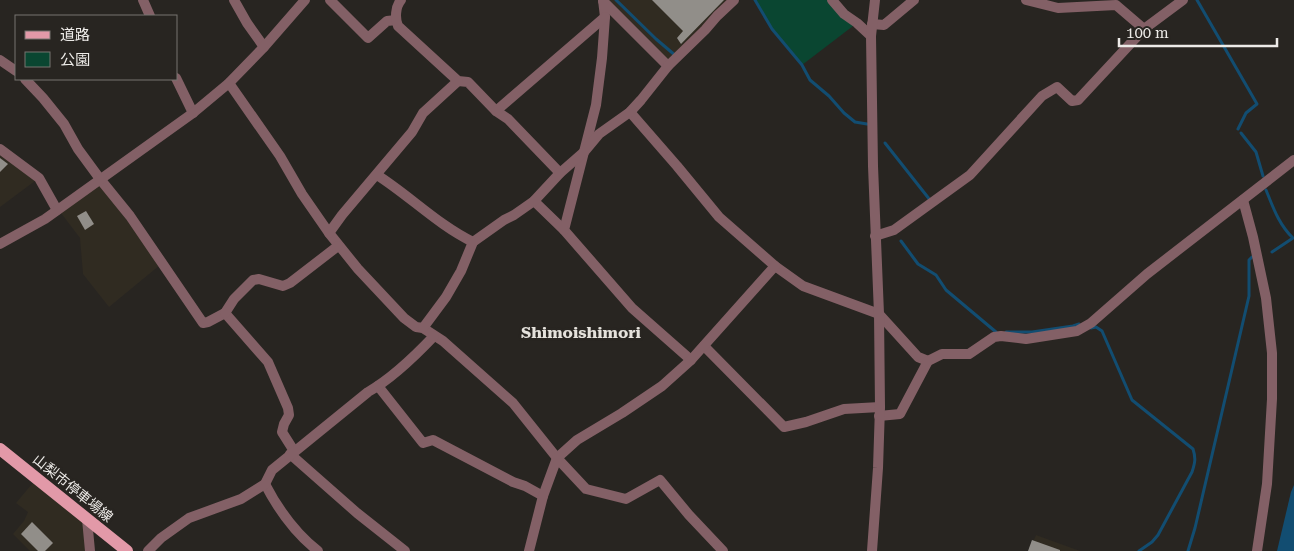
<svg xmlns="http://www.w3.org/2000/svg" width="1294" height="551" font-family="'Roboto Serif','Noto Sans JP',serif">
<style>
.built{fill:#302b21}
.green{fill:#0a4631}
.water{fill:#124d71}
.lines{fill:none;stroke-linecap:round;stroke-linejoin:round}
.stream{stroke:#124d71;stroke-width:3}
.building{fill:#918e89}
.minor{stroke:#836066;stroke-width:10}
.major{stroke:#e299a8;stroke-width:12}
.labels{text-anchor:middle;stroke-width:5;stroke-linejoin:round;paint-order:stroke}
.street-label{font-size:14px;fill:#edebe8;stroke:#282521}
.quarter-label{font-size:16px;font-weight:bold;fill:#e5e2dc;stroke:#282521}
</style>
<rect width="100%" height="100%" fill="#282521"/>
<!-- built -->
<g class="built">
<polygon points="603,0 734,0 668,66"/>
<polygon points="0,149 39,178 0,207"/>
<polygon points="100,184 160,265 109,307 83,274 80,238 61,213"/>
<polygon points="37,478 87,519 90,551 30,551 13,534 24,521 28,512 16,503"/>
<polygon points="1036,535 1080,551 1029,551"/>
</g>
<!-- green -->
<polygon class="green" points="755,0 832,0 857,23 802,65 772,29"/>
<!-- water -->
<polygon class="water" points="1294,485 1294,551 1277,551 1291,492"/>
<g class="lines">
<!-- stream -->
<g class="stream">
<polyline points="616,0 656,39 676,56"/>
<polyline points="755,0 772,29 802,65 810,80 829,96 844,113 855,122 867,124"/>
<polyline points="1197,0 1257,104 1246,113 1238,129"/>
<polyline points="1241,133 1256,152 1263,176"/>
<polyline points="885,143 930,200"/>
<path d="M 1266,190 C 1273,207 1279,225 1293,238 L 1272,252"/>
<polyline points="901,241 918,264 936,275 946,290 996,332"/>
<path d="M 1091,328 L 1096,327 L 1102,331 L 1132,400 L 1193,449 C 1196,458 1195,463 1192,472 L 1158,535 L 1152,542 L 1139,551"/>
<polyline points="1006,332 1032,332 1073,326 1079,324"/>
<polyline points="1188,551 1195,528 1249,296 1249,260 1252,257 1254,256"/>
</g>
</g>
<!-- building -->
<g class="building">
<polygon points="652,0 724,0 681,44 677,38 683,31"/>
<polygon points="0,158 8,164 0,172"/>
<polygon points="86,211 94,224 85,230 77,216"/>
<polygon points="32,522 53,543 45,551 38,551 21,534"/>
<polygon points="1032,540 1060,550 1060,551 1028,551"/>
</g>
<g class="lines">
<!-- minor -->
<g class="minor">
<polyline points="143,0 150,16"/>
<polyline points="234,0 247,23 264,47"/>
<polyline points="330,0 368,38 387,21 396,20"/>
<path d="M 401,0 C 395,7 395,19 398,26 L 458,81 L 468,82 L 496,111 L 508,119 L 560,173"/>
<polyline points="603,0 605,17 602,58 596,105 564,230 632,308 691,360"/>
<polyline points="832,0 844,14 857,23 871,36"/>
<polyline points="1026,0 1058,8 1116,5 1144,29"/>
<polyline points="603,1 668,66"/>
<polyline points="872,24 884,25 914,0"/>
<polyline points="0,60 16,71"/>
<polyline points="176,78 193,113"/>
<polyline points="25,79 43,98 64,124 78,149 100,179 130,216 203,323 208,322 225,313 268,362 288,408 289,415 284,424 282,432 294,451"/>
<polyline points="229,83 280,156 302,194 329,233 358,269 404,318 416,327 423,328 443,341 513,403 557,458 586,489 626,499 660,480 689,515 723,551"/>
<polyline points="496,111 605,17"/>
<polyline points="630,112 677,166 719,217 775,266 803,286 879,314 918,357 928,361"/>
<polyline points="0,149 39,178 57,210"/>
<path d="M 377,175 C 410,196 438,225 473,242"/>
<polyline points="1243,200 1253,237 1266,298 1272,353 1272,399 1267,484 1257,551"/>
<polyline points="534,201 564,230"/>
<polyline points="329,233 342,215 412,132 423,113 458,81"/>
<polyline points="875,236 894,230 970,175 1042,96 1057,87 1072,101 1078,100 1144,29 1183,0"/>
<polyline points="0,244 45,219 193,113 229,83 264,47 305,0"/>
<polyline points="225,313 234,299 253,280 259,279 283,286 290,283 338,246"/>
<polyline points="423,328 446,297 461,271 473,242 504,220 514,215 534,201 560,173 584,152 599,134 630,112 641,100 668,66 705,30 717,16 734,0"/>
<polyline points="704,346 784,427 806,422 844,409 880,407"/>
<polyline points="378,386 423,443 433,440 513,482 525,486 543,496"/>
<polyline points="879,416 900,414 928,361 942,354 969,354 994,337 1001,336 1026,339 1077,331 1091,323 1147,274 1294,160"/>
<polyline points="290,454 357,513 405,551"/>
<path d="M 265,484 C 278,509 295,533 318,551"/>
<polyline points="87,519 90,551"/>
<path d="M 148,551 L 161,538 L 189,518 L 241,499 L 265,484 L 272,470 L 368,392 C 391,379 416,355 434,336"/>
<polyline points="529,551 543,496 557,458 577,440 622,413 662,386 691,360 775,266"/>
<polyline points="872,551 878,468 880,407 879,314 873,166 871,36 875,0"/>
</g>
<!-- major -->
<polyline class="major" points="0,449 127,551"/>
</g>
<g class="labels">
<!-- street labels -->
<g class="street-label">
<text transform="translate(73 488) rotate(39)" y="5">山梨市停車場線</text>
</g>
<!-- quarter labels -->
<g class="quarter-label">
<text x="581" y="338">Shimoishimori</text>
</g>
</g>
<!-- legend -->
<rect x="15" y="15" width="162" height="65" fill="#282521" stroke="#777471"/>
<rect x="25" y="31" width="25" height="8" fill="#e299a8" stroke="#777471"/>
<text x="60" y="40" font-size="15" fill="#edebe8">道路</text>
<rect x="25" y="52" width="25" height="15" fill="#0a4631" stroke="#777471"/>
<text x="60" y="65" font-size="15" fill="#edebe8">公園</text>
<!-- scale -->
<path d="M1119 38v8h158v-8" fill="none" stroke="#edebe8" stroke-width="2.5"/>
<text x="1126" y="38" font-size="15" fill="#edebe8" stroke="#282521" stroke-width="4" paint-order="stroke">100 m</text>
</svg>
